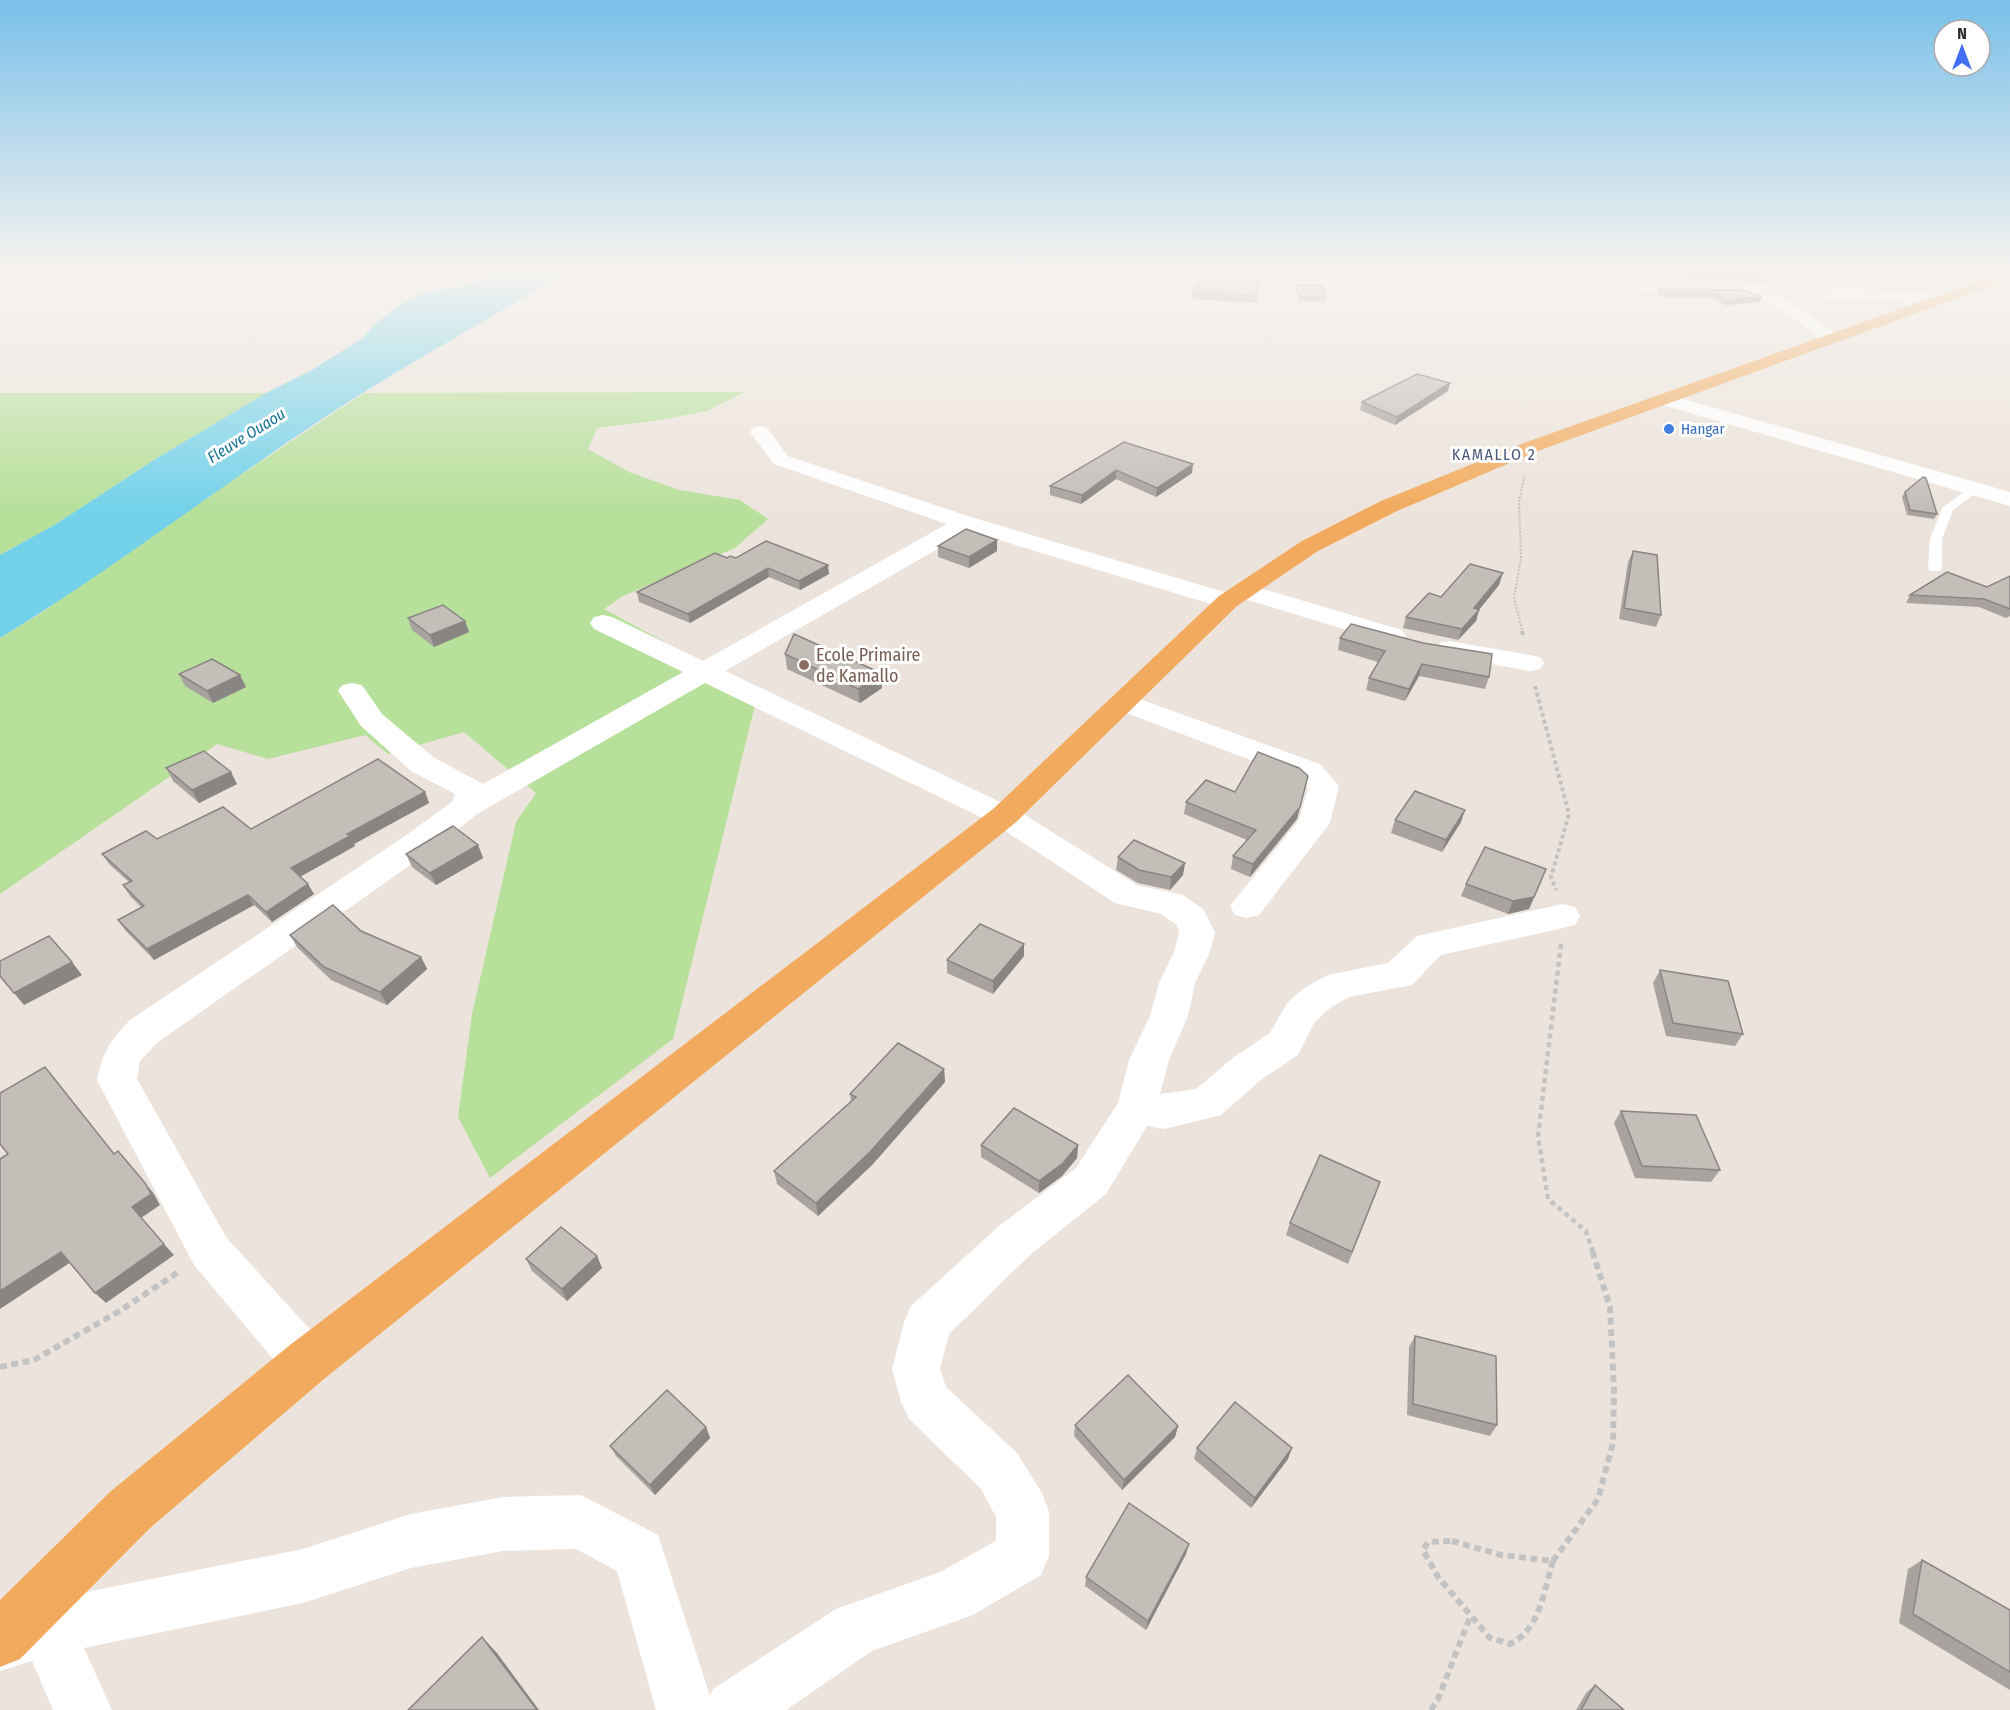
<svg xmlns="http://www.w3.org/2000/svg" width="2010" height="1710" font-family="'Fira Sans Condensed',sans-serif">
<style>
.green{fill:#b7e09b}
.water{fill:#73d2ea}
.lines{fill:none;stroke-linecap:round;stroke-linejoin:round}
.path-far3{stroke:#c3c3c3;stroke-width:2;stroke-dasharray:2 1.5;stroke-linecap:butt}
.path-far2{stroke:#c3c3c3;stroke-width:4;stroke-dasharray:4 3;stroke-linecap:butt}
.path-far1{stroke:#c3c3c3;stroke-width:4.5;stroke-dasharray:5 4;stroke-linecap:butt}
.path{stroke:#c3c3c3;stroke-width:6;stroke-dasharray:7 4.5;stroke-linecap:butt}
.service{fill:#fff;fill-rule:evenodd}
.minor{fill:#fff;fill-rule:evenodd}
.trunk{fill:#f2ab5e;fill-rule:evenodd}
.wall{fill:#a9a39f}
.shaded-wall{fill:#898582}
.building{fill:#c4beb9;stroke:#898582;stroke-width:1.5}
.shop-dot{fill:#3f7fe0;stroke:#fff;stroke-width:2}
.education-dot{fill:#8d6e63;stroke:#fff;stroke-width:2}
.labels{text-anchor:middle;stroke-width:6;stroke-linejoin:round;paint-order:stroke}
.far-shop-label{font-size:15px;fill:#366cbe;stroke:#fff;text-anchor:start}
.far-water-label{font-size:16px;font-style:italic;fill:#127296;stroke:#fff}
.far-neighbourhood-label{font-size:16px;letter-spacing:1.5px;fill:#4c5779;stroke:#fff}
.education-label{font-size:18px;fill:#785e54;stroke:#fff;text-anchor:start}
</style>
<rect width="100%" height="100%" fill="#ece4dc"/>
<!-- green -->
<g class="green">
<polygon points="745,392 707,411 661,420 597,428 588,449 629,472 679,490 740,500 768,519 735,548 623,596 604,609 758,693 673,1039 490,1178 458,1117 472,1014 516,822 536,793 464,732 388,754 365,735 268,759 217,744 0,894 0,638 38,615 236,478 364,393"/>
<polygon points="0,393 266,393 157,458 56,524 0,555"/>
</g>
<!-- water -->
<path class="water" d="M 494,270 L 571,270 C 502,311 432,350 364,392 C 240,470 125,562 0,638 L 0,555 L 56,524 L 157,458 L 266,393 L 312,370 L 363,338 L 374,325 L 401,304 L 423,293 L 472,284 L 491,276 Z"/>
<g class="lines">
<!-- path-far3 -->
<polyline class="path-far3" points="1523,633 1514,598 1521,558 1519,501 1525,474"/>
<!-- path-far2 -->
<g class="path-far2">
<polyline points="1522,631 1524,638"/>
<polyline points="1535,686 1569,814 1551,877 1556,890"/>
</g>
<!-- path-far1 -->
<polyline class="path-far1" points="1561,944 1538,1136 1548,1199 1586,1231 1593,1252"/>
<!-- path -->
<g class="path">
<polyline points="0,1367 34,1360 118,1312 180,1271"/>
<path d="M 1452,1541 L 1501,1555 L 1553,1561 C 1544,1590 1540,1630 1510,1644 L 1490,1638 L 1438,1577 L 1423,1550 L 1428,1542 Z"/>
<polyline points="1553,1561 1598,1499 1613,1443 1614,1389 1610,1307 1592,1250"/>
<polyline points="1431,1710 1438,1699 1470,1617"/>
</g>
<!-- service -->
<polygon class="service" points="1973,485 1979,489 1977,492 1953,510 1942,539 1942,568 1940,571 1930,571 1928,568 1930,539 1942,508"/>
<!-- minor -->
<g class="minor">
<path d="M 961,270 L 979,270 L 1011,277 L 1155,275 L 1743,282 L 1761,288 L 1767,285 L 1945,294 L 1953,299 L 1945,304 L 1782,296 L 1836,334 L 1839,338 L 1836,342 L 1824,342 C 1796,319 1775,303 1741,292 L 1155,285 L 1011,287 L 962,275 Z"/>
<polygon points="1663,393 2010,492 2010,506 1656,403 1653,399 1656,395"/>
<path d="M 760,426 L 767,428 L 788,456 L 974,518 L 1234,595 L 1231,591 L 1235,586 L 1244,583 L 1253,586 L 1402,630 L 1406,636 L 1402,642 L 1393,644 L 1238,597 L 1241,601 L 1237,606 L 1228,609 L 969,531 L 725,671 L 1015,809 L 1137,885 L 1183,895 L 1203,909 L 1215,932 L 1210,952 L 1195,983 L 1188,1016 L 1169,1060 L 1160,1094 L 1196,1089 L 1234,1057 L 1270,1033 L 1287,1003 L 1304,988 L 1328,975 L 1388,963 L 1417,936 L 1563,904 L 1575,907 L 1580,916 L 1575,925 L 1563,928 L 1441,955 L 1412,985 L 1349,997 L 1330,1008 L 1314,1023 L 1298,1055 L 1262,1079 L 1221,1115 L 1164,1129 L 1147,1126 L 1106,1194 L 1031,1254 L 949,1334 L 940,1369 L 946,1387 L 1017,1453 L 1042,1493 L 1049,1512 L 1049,1556 L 1041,1575 L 973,1615 L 872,1651 L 786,1710 L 656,1710 L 617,1571 L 576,1549 L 503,1551 L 411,1568 L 303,1603 L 84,1648 L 112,1710 L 53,1710 L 32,1661 L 0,1671 L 0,1615 L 46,1600 L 303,1549 L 411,1514 L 503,1497 L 581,1495 L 658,1535 L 710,1696 L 713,1689 L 836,1609 L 940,1572 L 996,1541 L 996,1517 L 981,1489 L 909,1419 L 901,1402 L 892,1369 L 904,1322 L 911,1306 L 999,1226 L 1076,1168 L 1118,1103 L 1129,1060 L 1150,1016 L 1159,983 L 1174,952 L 1179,932 L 1177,925 L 1161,914 L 1115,903 L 993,823 L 705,683 L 477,814 L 429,852 L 158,1042 L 140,1061 L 137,1079 L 226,1237 L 324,1345 L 331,1362 L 324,1379 L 307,1386 L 290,1379 L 194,1265 L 97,1080 C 104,1049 109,1043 130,1020 L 405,836 L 452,802 L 455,794 L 411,771 L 361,726 L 338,691 L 342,685 L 352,683 L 362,685 L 382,714 L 433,757 L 483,784 L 683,672 L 594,629 L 590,623 L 594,617 L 603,615 L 612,617 L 703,661 L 947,524 L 774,464 L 750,432 L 753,428 Z"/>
<polygon points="1449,641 1530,655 1540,657 1544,663 1540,669 1530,671 1440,655 1436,649 1440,643"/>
<polygon points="1123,693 1320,764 1339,786 1330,823 1259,915 1247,918 1235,915 1230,906 1299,820 1308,788 1298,778 1113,708 1109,702 1113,696"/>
</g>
<!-- trunk -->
<polygon class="trunk" points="2010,270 2010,279 1538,451 1397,511 1318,551 1237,606 1015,823 324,1379 149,1529 20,1659 0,1667 0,1600 111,1491 290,1345 993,809 1219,596 1302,541 1381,501 1524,443"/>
</g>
<!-- wall -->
<g class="wall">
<rect x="1014" y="270" width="39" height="4"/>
<polygon points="1100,270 1140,270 1140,273 1101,273"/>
<polygon points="1189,270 1263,270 1263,274 1190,273"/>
<polygon points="1288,270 1321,270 1320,275 1290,274"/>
<polygon points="1630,270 1753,270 1765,279 1763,284 1743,280 1640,279"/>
<polygon points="1260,282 1257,303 1192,299 1193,292"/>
<polygon points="1296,285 1326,297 1325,302 1300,301 1295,289"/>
<polygon points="1659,289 1742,290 1760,302 1725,305 1711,298 1663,297 1658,293"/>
<polygon points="1448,391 1395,425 1360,410 1362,402"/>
<polygon points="1124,442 1192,473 1156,497 1116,479 1081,504 1050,495 1050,486"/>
<polygon points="1905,492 1937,514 1934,519 1907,515 1902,497"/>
<polygon points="938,546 997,551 969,568 938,557"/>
<polygon points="1633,551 1661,615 1656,627 1619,619 1628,562"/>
<polygon points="727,558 736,558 829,574 800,590 769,577 690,623 639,602 637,592"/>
<polygon points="2010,576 2010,616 2006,618 1979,607 1906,603 1910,595 1987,587"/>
<polygon points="1499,585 1479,610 1476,621 1458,640 1403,628 1406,617 1441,597"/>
<polygon points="408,618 469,632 434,647 412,630"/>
<polygon points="1340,638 1423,643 1489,677 1485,689 1419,676 1405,701 1366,690 1369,678 1378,662 1338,650"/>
<polygon points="785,654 882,688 860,703 787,669"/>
<polygon points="179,674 240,675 246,687 213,703 185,686"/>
<polygon points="166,768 237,784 199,803 173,781"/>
<polygon points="1308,776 1297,819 1250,877 1231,869 1233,856 1247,840 1184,814 1186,802"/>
<polygon points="425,792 429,803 354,844 355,846 300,877 314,894 272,922 254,905 154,960 125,930 118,920 141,907 130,896 123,885 129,882 109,864 102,854 157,839 251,829"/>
<polygon points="1395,820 1461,822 1442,852 1391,833"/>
<polygon points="478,845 483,858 436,885 412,867 406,854"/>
<polygon points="1118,857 1185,863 1183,875 1170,890 1138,883 1116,870"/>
<polygon points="1541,882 1529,909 1508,914 1461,896 1466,884"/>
<polygon points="361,931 421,957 427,969 387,1005 331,980 297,947 290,935"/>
<polygon points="1024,956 993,994 947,973 947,960"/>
<polygon points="1660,970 1743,1034 1735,1046 1666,1036 1653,983"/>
<polygon points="944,1069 945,1082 872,1165 818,1216 777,1184 774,1171 851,1101 850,1094"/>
<polygon points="1621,1111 1720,1170 1711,1182 1635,1178 1614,1123"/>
<polygon points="981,1145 1078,1145 1077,1158 1062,1176 1039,1193 981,1157"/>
<polygon points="1376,1194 1348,1264 1286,1235 1290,1223"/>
<polygon points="597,1256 602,1268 567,1301 532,1271 526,1259"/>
<polygon points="1415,1336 1497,1425 1490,1436 1407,1415 1409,1347"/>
<polygon points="1075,1425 1178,1426 1175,1437 1122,1490 1074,1436"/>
<polygon points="706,1427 710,1438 655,1495 616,1456 610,1446"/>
<polygon points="1197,1448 1288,1459 1251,1508 1194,1459"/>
<polygon points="1186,1554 1146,1630 1085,1586 1086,1577"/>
<polygon points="1922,1560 2010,1610 2010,1690 1899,1623 1908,1569"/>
<polygon points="1595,1685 1624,1710 1576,1710 1586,1693"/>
</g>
<!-- shaded-wall -->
<g class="shaded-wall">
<polygon points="1762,297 1760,302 1725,305 1727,300"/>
<polygon points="1450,383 1448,391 1395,425 1397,417"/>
<polygon points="1193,464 1192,473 1156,497 1157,488"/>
<polygon points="1116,470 1116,479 1081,504 1082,495"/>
<polygon points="997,540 997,551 969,568 969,557"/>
<polygon points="828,565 829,574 800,590 799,581"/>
<polygon points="768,568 769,577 690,623 688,614"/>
<polygon points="1503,573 1499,585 1477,612 1479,610 1476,621 1458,640 1462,629 1474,608"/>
<polygon points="465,621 469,632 434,647 430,635"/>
<polygon points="1422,664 1419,676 1405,701 1409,689"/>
<polygon points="881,673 882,688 860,703 858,689"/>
<polygon points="240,675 246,687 213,703 207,691"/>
<polygon points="231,772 237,784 199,803 192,790"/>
<polygon points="1308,776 1297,819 1250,877 1253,864"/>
<polygon points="425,792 429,803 354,844 355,846 296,879 291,868 347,834"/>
<polygon points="1465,810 1461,822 1442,852 1446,840"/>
<polygon points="478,845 483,858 436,885 430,873"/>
<polygon points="1185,863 1183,875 1170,890 1171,877"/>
<polygon points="1546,869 1529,909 1508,914 1513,901"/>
<polygon points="308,884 314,894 272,922 266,912"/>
<polygon points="248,895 254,905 154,960 147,949"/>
<polygon points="1024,944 1024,956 993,994 993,981"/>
<polygon points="421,957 427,969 387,1005 380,992"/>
<polygon points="72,962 82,975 24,1005 14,993"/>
<polygon points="944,1069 945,1082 872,1165 818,1216 816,1203"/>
<polygon points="1078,1145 1077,1158 1062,1176 1039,1193 1039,1181"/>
<polygon points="145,1183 154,1194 160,1205 141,1218 132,1207"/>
<polygon points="164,1244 174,1255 106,1303 95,1293"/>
<polygon points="61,1252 71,1262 0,1309 0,1291"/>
<polygon points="597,1256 602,1268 567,1301 562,1289"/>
<polygon points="1178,1426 1175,1437 1122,1490 1124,1480"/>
<polygon points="706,1427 710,1438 655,1495 650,1485"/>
<polygon points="1292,1448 1288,1459 1251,1508 1255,1498"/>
<polygon points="1189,1544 1186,1554 1146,1630 1148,1621"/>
<polygon points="482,1637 497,1653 539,1710 537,1710"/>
</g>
<!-- building -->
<g class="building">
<polygon points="1638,270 1753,270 1765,279 1745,274 1642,273"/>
<polygon points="1199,281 1260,282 1257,296 1193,292"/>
<polygon points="1296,285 1321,285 1326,297 1300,297"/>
<polygon points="1659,289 1742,290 1762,297 1727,300 1712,293 1664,293"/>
<polygon points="1417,374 1450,383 1397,417 1362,402"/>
<polygon points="1124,442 1193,464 1157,488 1116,470 1082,495 1050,486"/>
<polygon points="1923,477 1926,478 1937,514 1910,510 1905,492"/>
<polygon points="966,529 997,540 969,557 938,546"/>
<polygon points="766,541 828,565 799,581 768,568 688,614 637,592 715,553 727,558 730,556 736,558"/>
<polygon points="1633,551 1657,555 1661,615 1624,608"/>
<polygon points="1470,564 1503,573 1474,608 1479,610 1462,629 1406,617 1429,593 1441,597"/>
<polygon points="1947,572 1987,587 2010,576 2010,609 1984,599 1910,595"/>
<polygon points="443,605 465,621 430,635 408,618"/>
<polygon points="1351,624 1423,643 1492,654 1489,677 1422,664 1409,689 1369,678 1385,651 1340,638"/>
<polygon points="794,634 881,673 858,689 785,654"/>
<polygon points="212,659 240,675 207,691 179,674"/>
<polygon points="204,751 231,772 192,790 166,768"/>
<polygon points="1258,752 1299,768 1308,776 1300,807 1253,864 1233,856 1256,830 1186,802 1206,780 1235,792"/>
<polygon points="378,759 425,792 347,834 350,836 291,868 308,884 266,912 248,895 147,949 118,920 144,906 123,885 132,881 102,854 146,831 157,839 223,807 251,829"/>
<polygon points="1415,791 1465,810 1446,840 1395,820"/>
<polygon points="453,826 478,845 430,873 406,854"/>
<polygon points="1134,840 1185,863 1171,877 1139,870 1118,857"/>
<polygon points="1485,847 1546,869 1534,897 1513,901 1466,884"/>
<polygon points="333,905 361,931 421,957 380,992 324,967 290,935"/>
<polygon points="980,924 1024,944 993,981 947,960"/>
<polygon points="49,936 72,962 14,993 0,976 0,961"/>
<polygon points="1660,970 1728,981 1743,1034 1673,1023"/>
<polygon points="898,1043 944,1069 870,1152 816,1203 774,1171 856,1097 850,1094"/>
<polygon points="45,1067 114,1154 118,1151 145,1183 151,1194 132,1207 164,1244 95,1293 61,1252 0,1291 0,1159 8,1154 0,1144 0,1093"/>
<polygon points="1014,1108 1078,1145 1063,1163 1039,1181 981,1145"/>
<polygon points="1621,1111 1696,1115 1720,1170 1642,1166"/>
<polygon points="1320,1155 1380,1182 1352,1252 1290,1223"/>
<polygon points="561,1227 597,1256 562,1289 526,1259"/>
<polygon points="1415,1336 1496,1356 1497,1425 1413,1404"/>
<polygon points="1128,1375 1178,1426 1124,1480 1075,1425"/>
<polygon points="667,1390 706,1427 650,1485 610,1446"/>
<polygon points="1235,1402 1292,1448 1255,1498 1197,1448"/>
<polygon points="1129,1503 1189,1544 1148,1621 1086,1577"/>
<polygon points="1922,1560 2010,1610 2010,1672 1913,1614"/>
<polygon points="482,1637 537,1710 408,1710"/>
<polygon points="1595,1685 1624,1710 1581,1710"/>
</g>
<!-- sky -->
<linearGradient id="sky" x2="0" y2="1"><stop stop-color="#79c0e9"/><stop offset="0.53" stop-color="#f6f3ef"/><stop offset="1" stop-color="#f6f3ef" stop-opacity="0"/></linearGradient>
<rect width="2010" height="510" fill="url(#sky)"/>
<!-- markers -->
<circle class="shop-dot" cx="1669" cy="429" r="6"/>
<circle class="education-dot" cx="804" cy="665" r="6"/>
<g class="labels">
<!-- far-shop labels -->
<g class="far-shop-label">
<text x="1681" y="434">Hangar</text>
</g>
<!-- far-water labels -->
<g class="far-water-label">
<text transform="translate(246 435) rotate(-32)" y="6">Fleuve Ouaou</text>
</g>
<!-- far-neighbourhood labels -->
<g class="far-neighbourhood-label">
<text x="1494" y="460">KAMALLO 2</text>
</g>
<!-- education labels -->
<g class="education-label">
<text x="816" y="661">Ecole Primaire<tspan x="816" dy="21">de Kamallo</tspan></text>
</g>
</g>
<!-- north arrow -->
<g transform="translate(1962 48)"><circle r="28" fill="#ffffff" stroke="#aaaaaa" stroke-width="1.5"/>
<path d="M0-4.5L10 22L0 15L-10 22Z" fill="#426ff3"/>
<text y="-9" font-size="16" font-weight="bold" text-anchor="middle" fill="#2a2a2a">N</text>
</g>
</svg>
